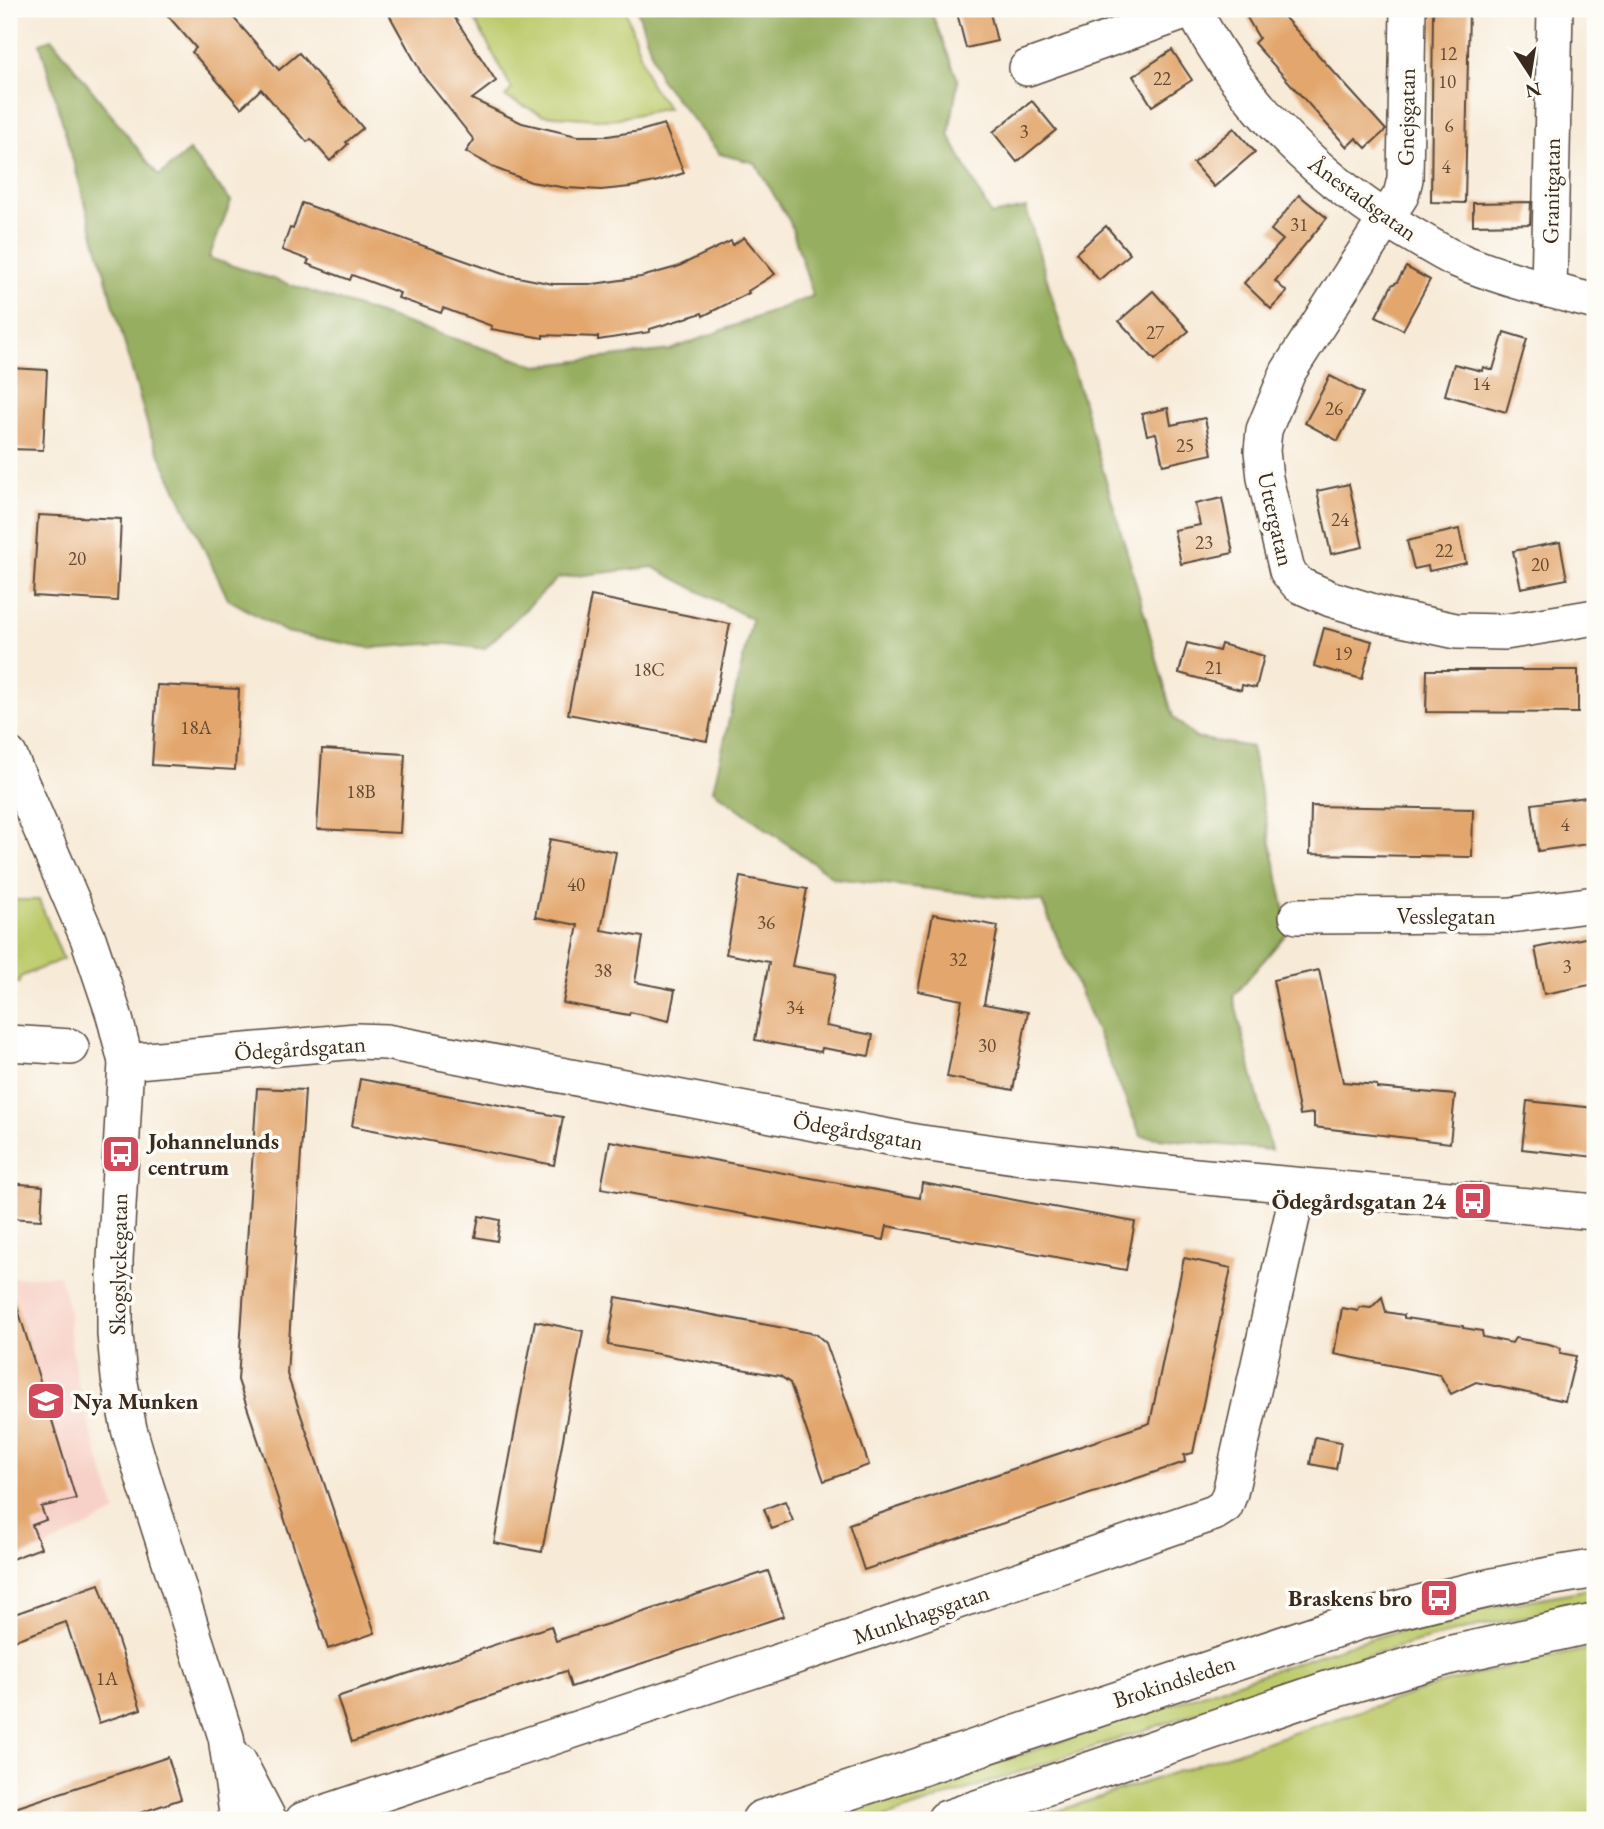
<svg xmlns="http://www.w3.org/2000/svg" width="1604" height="1829" font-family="'EB Garamond',serif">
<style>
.built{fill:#f7d1c8}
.green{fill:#bdca6b;stroke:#7c7a44;stroke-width:2}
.forest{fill:#96ae5f;stroke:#686c3e;stroke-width:2}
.building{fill:#e3a76e}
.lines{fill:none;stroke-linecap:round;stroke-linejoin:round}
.minor-casing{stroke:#57473a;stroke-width:38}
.major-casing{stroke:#57473a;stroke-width:41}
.minor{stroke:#fff;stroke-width:35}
.major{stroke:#fff;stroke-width:38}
.labels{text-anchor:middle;stroke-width:7;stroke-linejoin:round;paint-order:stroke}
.number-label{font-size:19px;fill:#654932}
.street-label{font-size:23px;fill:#3b2a1e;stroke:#fdfcf7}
.poi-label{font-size:23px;font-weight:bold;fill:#3b2a1e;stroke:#fdfcf7;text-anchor:start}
</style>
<rect width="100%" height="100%" fill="#fdfcf7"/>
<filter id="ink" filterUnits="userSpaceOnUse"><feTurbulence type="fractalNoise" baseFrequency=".0143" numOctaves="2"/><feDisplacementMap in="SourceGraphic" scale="14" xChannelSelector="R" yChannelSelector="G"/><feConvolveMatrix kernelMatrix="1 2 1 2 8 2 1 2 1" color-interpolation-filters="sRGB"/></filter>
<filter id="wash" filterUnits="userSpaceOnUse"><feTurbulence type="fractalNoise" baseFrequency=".00686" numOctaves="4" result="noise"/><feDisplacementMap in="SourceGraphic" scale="28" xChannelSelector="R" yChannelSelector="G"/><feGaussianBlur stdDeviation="1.57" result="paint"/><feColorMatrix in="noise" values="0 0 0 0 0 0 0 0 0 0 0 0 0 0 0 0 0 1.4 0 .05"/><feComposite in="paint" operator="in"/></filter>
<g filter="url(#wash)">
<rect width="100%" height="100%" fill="#f7ead7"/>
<!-- built -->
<polygon class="built" points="59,1275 69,1308 69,1326 76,1376 89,1426 116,1512 42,1549 9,1562 9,1278"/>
<!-- green -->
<g class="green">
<polygon points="469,9 625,9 650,84 668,108 609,120 543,115 505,97 512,89"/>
<polygon points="9,900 39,900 63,959 20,977 19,983 9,983 9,932 11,930"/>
<polygon points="1595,1588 1595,1604 1478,1626 1365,1656 877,1820 825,1820 1358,1642 1472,1611"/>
<polygon points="1595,1648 1595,1820 1031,1820 1444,1683 1534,1660"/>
</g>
<!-- forest -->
<polygon class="forest" points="637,9 930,9 958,80 949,135 991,215 1026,208 1129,559 1173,717 1196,738 1251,747 1289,931 1233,996 1271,1150 1141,1136 1042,902 834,878 713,790 752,619 653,567 558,578 484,649 441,643 370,648 286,632 228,599 150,434 40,43 52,39 159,176 189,151 231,201 209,258 537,366 670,350 813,296 790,222 755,163 720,154 660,79"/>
<g id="blocks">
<!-- building -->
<g class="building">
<polygon points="162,9 226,9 279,70 299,53 363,128 346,142 348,144 330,161 311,139 307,142 261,89 241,108 192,52 196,48"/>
<polygon points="386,9 449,9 496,81 472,99 522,123 577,136 608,136 640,131 664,124 684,173 655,182 630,187 601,190 567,188 531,182 497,169 466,152 474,140 420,72 422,74"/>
<polygon points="956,9 989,9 997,41 966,48"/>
<polygon points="1242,9 1277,9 1386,130 1366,148 1356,138 1347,147 1254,43 1259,38"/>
<polygon points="1433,9 1469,9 1465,203 1431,202"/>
<polygon points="1172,50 1192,80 1152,106 1133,76"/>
<polygon points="1032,101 1056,130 1017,162 993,132"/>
<polygon points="1234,128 1255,152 1214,187 1193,163"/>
<polygon points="1299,195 1327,218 1275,281 1287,292 1271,309 1244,283 1283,240 1271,230"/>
<polygon points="1531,202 1530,224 1473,225 1473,203"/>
<polygon points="302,203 503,274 553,284 594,284 641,277 677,267 731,241 733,245 744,237 775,274 748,291 749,293 703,316 702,313 650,329 650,332 598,340 598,337 543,335 543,338 491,329 492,326 443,308 441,313 398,298 400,293 352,275 350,280 307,264 309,260 282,250 290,228 293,229"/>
<polygon points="1106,226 1130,254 1099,280 1076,253"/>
<polygon points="1406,267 1430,280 1403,330 1376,316 1392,285 1397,282"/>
<polygon points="1153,291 1189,331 1155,360 1119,321"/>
<polygon points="1504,332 1527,339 1506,412 1445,395 1454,364 1482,371 1483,367 1493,370"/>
<polygon points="9,368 47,370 43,450 9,449"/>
<polygon points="1330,376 1363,393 1338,441 1305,423"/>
<polygon points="1168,408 1171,425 1205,418 1212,454 1163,465 1156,433 1147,435 1142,414"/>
<polygon points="1349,484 1363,547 1331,554 1317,491"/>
<polygon points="1222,498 1233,553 1181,564 1174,530 1200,525 1195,504"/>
<polygon points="38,515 121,519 117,601 33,596"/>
<polygon points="1459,529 1466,563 1429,571 1428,566 1414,569 1407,541"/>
<polygon points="1560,542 1567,579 1521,588 1513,551"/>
<polygon points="591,596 730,624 707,741 568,714"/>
<polygon points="1324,628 1372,641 1362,679 1314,666"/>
<polygon points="1187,643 1219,651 1221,644 1264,656 1256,688 1242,685 1241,690 1179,673"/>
<polygon points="1427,670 1578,670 1578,713 1426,712"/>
<polygon points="157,685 239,689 235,770 152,765"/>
<polygon points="322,749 405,754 400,833 317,829"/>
<polygon points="1595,796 1595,843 1538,851 1532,804"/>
<polygon points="1311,806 1473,809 1472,857 1310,854"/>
<polygon points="550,839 616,852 601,930 643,937 635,982 675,990 669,1021 630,1012 629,1015 563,1003 578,925 535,917"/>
<polygon points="740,877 807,889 792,966 836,974 826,1026 873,1035 869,1056 822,1048 821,1052 755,1040 769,962 726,954"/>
<polygon points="933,914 998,926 984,1004 1028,1012 1013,1090 947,1077 962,1000 918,991"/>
<polygon points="1595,936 1595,984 1544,994 1535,948"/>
<polygon points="1319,970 1343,1082 1377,1085 1377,1088 1455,1095 1450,1143 1314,1127 1314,1113 1300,1115 1273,980"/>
<polygon points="360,1079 563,1117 554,1165 352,1126"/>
<polygon points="257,1088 305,1090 287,1374 375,1633 328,1649 238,1380"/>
<polygon points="1527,1101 1595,1108 1595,1157 1522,1149"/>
<polygon points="610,1141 920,1198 922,1183 1135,1222 1126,1270 887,1226 884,1240 601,1188"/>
<polygon points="9,1183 43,1186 41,1220 9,1218"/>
<polygon points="479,1216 500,1220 497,1241 475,1237"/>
<polygon points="1184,1258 1231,1268 1193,1453 1184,1455 1185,1462 864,1570 849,1524 1150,1423"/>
<polygon points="14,1296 76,1499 41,1507 46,1520 32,1525 41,1548 9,1560 9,1297"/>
<polygon points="616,1297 816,1334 826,1343 869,1465 824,1481 790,1383 780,1376 608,1345"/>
<polygon points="1382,1297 1386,1312 1404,1315 1404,1318 1463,1326 1463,1328 1482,1331 1483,1337 1512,1343 1515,1338 1549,1344 1561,1348 1560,1353 1576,1356 1565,1401 1476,1382 1451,1394 1440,1375 1334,1354 1342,1308 1358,1311 1360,1307 1371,1308"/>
<polygon points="535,1321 583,1331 542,1552 494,1543"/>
<polygon points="1315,1437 1341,1442 1336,1469 1310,1464"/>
<polygon points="785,1501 793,1521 772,1529 764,1509"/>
<polygon points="768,1571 784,1616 571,1687 566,1671 352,1742 337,1697 551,1626 556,1641"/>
<polygon points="99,1584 141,1709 99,1723 66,1622 9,1642 9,1616"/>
<polygon points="168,1757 181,1799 119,1820 9,1820 9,1810"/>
</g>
</g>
</g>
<g filter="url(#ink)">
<use href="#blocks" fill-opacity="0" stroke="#57473a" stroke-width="2"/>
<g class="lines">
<!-- minor casing -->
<g class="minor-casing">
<g id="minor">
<path d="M 1193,9 C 1243,106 1322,183 1416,237 C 1428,244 1441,252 1453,258 C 1499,278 1547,289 1595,302"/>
<polyline points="1408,9 1405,179 1401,195 1288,372 1264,430 1262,451 1265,478 1287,571 1299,585 1331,599 1387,616 1456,631 1505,632 1595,617"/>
<polyline points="1027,68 1193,9"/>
<polyline points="1549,290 1555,9"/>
<polyline points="9,755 88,938 114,1015 126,1062 115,1260 115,1334 119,1378 129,1429 144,1480 226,1737 238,1820"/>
<polyline points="1297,916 1511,915 1595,904"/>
<polyline points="9,1043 71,1047"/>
<polyline points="126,1062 356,1041 386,1042 915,1142 1030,1158 1195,1176 1595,1212"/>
<polyline points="239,1762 269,1820"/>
<polyline points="303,1820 838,1642 1214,1513 1225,1506 1230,1493 1299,1186"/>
</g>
</g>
<!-- major casing -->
<g class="major-casing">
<g id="major">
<path d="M 761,1820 L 1357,1621 C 1436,1599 1514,1581 1595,1569"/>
<polyline points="946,1820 1332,1689 1450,1655 1595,1623"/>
</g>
</g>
<!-- minor -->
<use href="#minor" class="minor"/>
<!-- major -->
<use href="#major" class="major"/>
</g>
</g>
<!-- icons -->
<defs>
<g id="bus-square" transform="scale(2.0125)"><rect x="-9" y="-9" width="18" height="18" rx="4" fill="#d1495b" stroke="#fdfcf7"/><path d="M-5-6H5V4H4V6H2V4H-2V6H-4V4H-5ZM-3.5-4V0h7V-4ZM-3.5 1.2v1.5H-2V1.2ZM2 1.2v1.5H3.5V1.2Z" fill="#fff"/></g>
<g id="school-square" transform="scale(2.0125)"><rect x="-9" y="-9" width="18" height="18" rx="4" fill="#d1495b" stroke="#fdfcf7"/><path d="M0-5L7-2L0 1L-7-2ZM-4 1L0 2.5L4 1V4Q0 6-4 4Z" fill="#fff"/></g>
</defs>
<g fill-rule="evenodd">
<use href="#bus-square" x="121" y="1154"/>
<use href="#bus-square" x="1473" y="1201"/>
<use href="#school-square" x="46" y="1401"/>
<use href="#bus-square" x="1439" y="1598"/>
</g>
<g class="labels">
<!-- number labels -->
<g class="number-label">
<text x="1448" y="60">12</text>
<text x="1162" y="85">22</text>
<text x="1447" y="88">10</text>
<text x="1449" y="132">6</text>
<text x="1024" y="138">3</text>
<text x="1446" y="173">4</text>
<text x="1299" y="231">31</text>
<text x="1155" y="339">27</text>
<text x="1481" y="390">14</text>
<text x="1334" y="415">26</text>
<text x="1185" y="452">25</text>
<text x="1340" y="526">24</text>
<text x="1204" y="549">23</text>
<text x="1444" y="557">22</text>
<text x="77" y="565">20</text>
<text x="1540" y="571">20</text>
<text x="1343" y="660">19</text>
<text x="1214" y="674">21</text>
<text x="649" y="676">18C</text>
<text x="196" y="734">18A</text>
<text x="361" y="798">18B</text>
<text x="1565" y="831">4</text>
<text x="576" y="891">40</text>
<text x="766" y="929">36</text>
<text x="958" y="966">32</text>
<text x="1567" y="973">3</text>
<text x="603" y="977">38</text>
<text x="795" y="1014">34</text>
<text x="987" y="1052">30</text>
<text x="107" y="1685">1A</text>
</g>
<!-- street labels -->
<g class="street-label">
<text transform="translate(1406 117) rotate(-89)" y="8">Gnejsgatan</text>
<text transform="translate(1551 191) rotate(-89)" y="8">Granitgatan</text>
<text transform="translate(1363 198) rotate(36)" y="8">Ånestadsgatan</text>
<text transform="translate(1276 519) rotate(77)" y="8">Uttergatan</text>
<text x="1446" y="924">Vesslegatan</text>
<text transform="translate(300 1048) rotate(-4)" y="8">Ödegårdsgatan</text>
<text transform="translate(858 1131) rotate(10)" y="8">Ödegårdsgatan</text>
<text transform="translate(118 1264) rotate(-89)" y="8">Skogslyckegatan</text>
<text transform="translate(921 1614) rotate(-19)" y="8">Munkhagsgatan</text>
<text transform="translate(1174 1681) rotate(-18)" y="8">Brokindsleden</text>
</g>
<!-- poi labels -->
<g class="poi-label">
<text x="148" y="1149">Johannelunds<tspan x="148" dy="26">centrum</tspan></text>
<text x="1446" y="1209" text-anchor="end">Ödegårdsgatan 24</text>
<text x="73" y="1409">Nya Munken</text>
<text x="1412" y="1606" text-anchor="end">Braskens bro</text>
</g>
</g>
<!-- margin -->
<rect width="1604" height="1829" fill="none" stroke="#fdfcf7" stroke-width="35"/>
<!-- north arrow -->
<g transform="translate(1530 74) rotate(168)" stroke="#fdfcf7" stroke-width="5" paint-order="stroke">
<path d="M0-5L12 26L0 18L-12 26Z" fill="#3b2a1e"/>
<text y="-10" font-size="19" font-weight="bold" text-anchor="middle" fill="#3b2a1e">N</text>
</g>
</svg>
